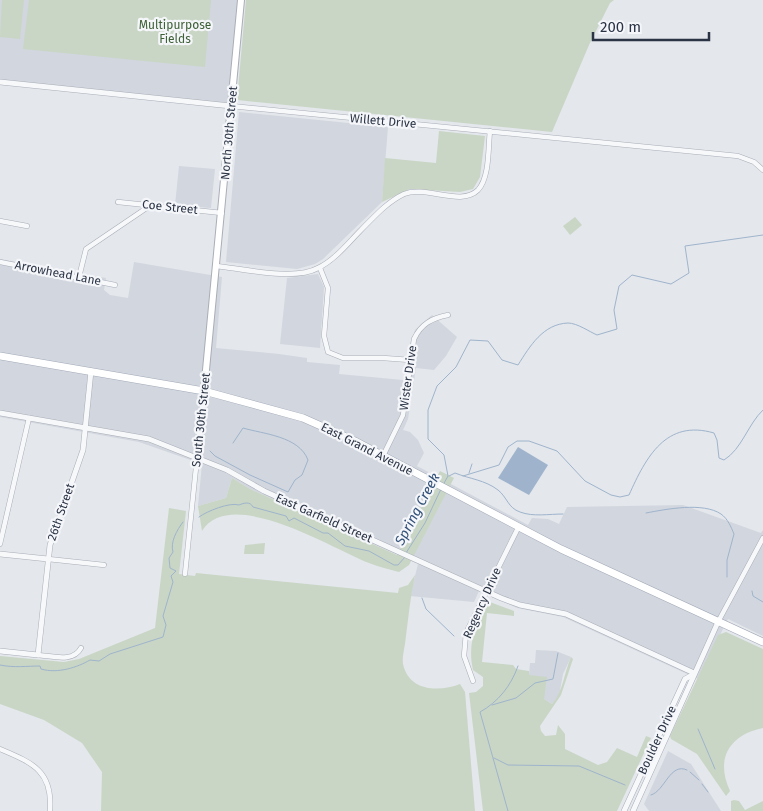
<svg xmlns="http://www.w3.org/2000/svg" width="763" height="811" font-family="'Fira Sans',sans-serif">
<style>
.built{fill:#d2d6de}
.green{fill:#c9d6c5}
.water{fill:#9fb4cc}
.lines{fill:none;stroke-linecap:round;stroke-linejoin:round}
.stream{stroke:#9fb4cc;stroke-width:1}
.minor-casing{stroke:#a9aeb7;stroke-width:5.5}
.tertiary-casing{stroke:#a9aeb7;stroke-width:6}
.secondary-casing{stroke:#a9aeb7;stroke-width:8}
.primary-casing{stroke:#a3abb8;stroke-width:8}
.minor{stroke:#f7f8fa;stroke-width:4.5}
.tertiary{stroke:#f7f8fa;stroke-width:5}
.secondary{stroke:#fff;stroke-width:6}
.primary{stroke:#fff;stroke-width:7}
.labels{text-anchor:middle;stroke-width:4.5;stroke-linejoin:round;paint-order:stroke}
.park-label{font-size:12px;fill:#3f6138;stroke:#f4f6f9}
.street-label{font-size:12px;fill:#2b3445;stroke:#f4f6f9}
.water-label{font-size:14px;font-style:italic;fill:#34527a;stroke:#f4f6f9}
</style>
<rect width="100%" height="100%" fill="#e4e7ec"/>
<!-- built -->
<g class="built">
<polygon points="0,0 241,0 231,106 0,82"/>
<polygon points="239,112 388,127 382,202 323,259 315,264 297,269 226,262"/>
<polygon points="179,166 215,169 211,208 175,205"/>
<polygon points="0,259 106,278 104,290 110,295 128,298 134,262 222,277 216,348 279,354 307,358 307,362 340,365 339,374 403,380 415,330 432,315 457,337 446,356 434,370 416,368 408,419 403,430 410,432 418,440 424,453 417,466 528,525 532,518 548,519 559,524 567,507 683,505 761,533 763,530 763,636 728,619 698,679 563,617 517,608 479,591 474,602 410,596 418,564 250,489 232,478 226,498 198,506 202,464 139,442 0,417"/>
<polygon points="318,274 324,287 320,348 280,344 287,278"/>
<polygon points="536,650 556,651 571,657 563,674 559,696 552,704 544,699 529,675 530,663 535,663"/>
<polygon points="668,751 691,764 721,811 649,811 644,804"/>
</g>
<!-- green -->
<g class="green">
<polygon points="2,0 24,0 20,39 0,37"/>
<polygon points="29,0 211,0 205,67 23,49"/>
<polygon points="246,0 614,0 610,3 589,45 552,132 237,100"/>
<polygon points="439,131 485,136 480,177 473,189 460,192 410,189 382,202 385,158 436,163"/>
<polygon points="575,217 582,225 570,235 563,226"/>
<path d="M 440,471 L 454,478 L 409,565 L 399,572 C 389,569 379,567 369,563 C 333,549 231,485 202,531 L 198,506 L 226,498 L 232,478 L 250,489 L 397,555 Z"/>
<path d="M 169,508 L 186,511 L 179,574 L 195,576 L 196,573 L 398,593 L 399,588 L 408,585 L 415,575 C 410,598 408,621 405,644 C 404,650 402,658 403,664 C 409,692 440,692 460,684 L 465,692 L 475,811 L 101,811 L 102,772 L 82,743 L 44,720 L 0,704 L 0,656 L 64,662 L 79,659 L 155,628 Z"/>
<polygon points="265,543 264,554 244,554 245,545"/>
<path d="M 487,601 L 514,611 L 514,616 L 487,613 L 482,662 L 513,665 L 516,669 L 529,671 L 529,675 L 547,677 L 544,699 L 552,704 C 563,692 564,673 571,657 L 573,659 L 561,695 L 540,726 L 541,731 L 545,736 L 556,735 L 558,725 L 565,734 L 565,749 L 598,765 L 607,762 L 617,748 L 637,757 L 646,736 L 651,738 L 617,811 L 483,811 L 469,693 L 476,692 L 483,686 L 483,677 L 473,670 C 467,643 476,625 487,601 Z"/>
<path d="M 726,632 L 763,649 L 763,728 C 729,735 715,759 730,791 L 726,796 L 697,754 L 671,739 L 670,736 L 718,635 Z"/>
<polygon points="734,800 739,801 745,810 763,801 763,811 731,811 731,801"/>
</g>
<!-- water -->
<polygon class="water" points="518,447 548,465 529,495 498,478"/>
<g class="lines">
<!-- stream -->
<g class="stream">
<path d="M 210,451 L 215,456 L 250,475 L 288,492 L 295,480 L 302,475 L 308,460 C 299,436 263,434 243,428 L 233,443"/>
<polyline points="469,473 472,464"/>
<path d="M 449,476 L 455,473 C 470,479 485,480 498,490 C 507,497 508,508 520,512 C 533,517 549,514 563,514"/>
<path d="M 463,476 L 499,465 L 508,447 L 517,441 L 529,441 L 557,451 L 585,481 L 611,495 L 620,497 L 629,495 C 646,457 666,419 714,433 L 717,440 L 719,458 L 724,460 C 742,449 748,424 763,410"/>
<path d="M 443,485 L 448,476 L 444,455 L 428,439 L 428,410 L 437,386 L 456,367 L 470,340 L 488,341 L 502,360 L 518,365 C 530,346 543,324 568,323 C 577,323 590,332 597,335 L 617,329 L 614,310 L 619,286 L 632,275 L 671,284 L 689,273 L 685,246 L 763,235"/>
<path d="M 646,513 C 667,509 703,502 721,514 C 728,519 731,527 734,534 L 727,560 L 727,577"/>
<path d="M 199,517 C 207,511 230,502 239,505 C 244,503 250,501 253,507 L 286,516 L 289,521 L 294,518 L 323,533 L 328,533 L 345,546 L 369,551 L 394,565 L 398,565 L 405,557"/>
<polyline points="406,553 425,523 441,489"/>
<polyline points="752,591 753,596 763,602"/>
<polyline points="422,598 426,609 454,636"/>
<path d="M 0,665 C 14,668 27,666 40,666 L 41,669 C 58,674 78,667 90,660 L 99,661 L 110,654 L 163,637 L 166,625 L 163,616 L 173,582 L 171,576 L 176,571 L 170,568 L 169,558 L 173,552 C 170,542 177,530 183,522"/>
<polyline points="492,705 516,698 535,683 553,679 558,653"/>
<polyline points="698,729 715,769"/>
<polyline points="494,758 508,765 579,766 625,785"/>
<polyline points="690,772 699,780"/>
<polyline points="702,784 708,792"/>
<path d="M 651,795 C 665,791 670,762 687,770"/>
<path d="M 508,811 L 480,712 C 498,702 511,686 518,666"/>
</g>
<!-- minor casing -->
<g class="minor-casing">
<g id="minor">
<polyline points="231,106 738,156 754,162 763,170"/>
<polyline points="118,202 222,213"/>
<polyline points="0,221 27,226"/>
<polyline points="0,262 115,285"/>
<path d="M 217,266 C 243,269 295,281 318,268 C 335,260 348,243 361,230 C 374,217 387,202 404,194 C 426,185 461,207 478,190 C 490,177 488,147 490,131"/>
<polyline points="320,268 328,288 324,336 328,352 343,358 383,358 410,360"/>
<polyline points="79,277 86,249 151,205"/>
<path d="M 383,456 L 403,415 L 414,339 C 421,324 432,318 448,315"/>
<polyline points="0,544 29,418"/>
<polyline points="48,559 104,565"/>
<polyline points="185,574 197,458"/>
<polyline points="718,622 763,538"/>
<path d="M 38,655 C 52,656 73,663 81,648"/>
<polyline points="473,681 464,656 466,633 518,528"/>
<path d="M 0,749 C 33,763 53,771 50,811"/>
</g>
</g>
<!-- tertiary casing -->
<g class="tertiary-casing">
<g id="tertiary">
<polyline points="0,82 231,106"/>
<polyline points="0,413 149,439 227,470 264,491 501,598 520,605 566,614 694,673"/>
<polyline points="197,458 204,391"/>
<polyline points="0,554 48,559"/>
<polyline points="0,651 38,655 50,545 83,450 91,371"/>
<polyline points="624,811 685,679 694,674"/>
<polyline points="633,811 718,622"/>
</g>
</g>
<!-- secondary casing -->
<g class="secondary-casing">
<polyline id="secondary" points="204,391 241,0"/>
</g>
<!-- primary casing -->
<g class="primary-casing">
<polyline id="primary" points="0,356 204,391 303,418 357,442 561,549 763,642"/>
</g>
<!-- minor -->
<use href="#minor" class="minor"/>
<!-- tertiary -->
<use href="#tertiary" class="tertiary"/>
<!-- secondary -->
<use href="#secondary" class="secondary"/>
<!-- primary -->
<use href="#primary" class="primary"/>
</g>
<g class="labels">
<!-- park labels -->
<g class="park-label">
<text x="175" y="29">Multipurpose<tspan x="175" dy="14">Fields</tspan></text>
</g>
<!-- street labels -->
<g class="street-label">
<text transform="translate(383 121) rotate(5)" y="4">Willett Drive</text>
<text transform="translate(229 133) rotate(-85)" y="4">North 30th Street</text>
<text transform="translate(170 207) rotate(6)" y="4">Coe Street</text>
<text transform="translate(58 273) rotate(11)" y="4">Arrowhead Lane</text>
<text transform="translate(408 378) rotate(-82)" y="4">Wister Drive</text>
<text transform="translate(201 420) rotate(-84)" y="4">South 30th Street</text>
<text transform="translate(367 449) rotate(27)" y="4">East Grand Avenue</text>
<text transform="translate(61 512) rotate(-71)" y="4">26th Street</text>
<text transform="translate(324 518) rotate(24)" y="4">East Garfield Street</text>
<text transform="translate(482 603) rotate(-66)" y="4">Regency Drive</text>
<text transform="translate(657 740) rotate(-65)" y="4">Boulder Drive</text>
</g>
<!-- water labels -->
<g class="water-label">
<text transform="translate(417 509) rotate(-62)" y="5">Spring Creek</text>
</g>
</g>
<!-- scale -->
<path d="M593 32v8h116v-8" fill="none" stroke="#2b3445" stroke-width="2.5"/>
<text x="600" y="32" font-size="15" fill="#2b3445" stroke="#f4f6f9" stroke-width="4" paint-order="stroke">200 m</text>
</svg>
